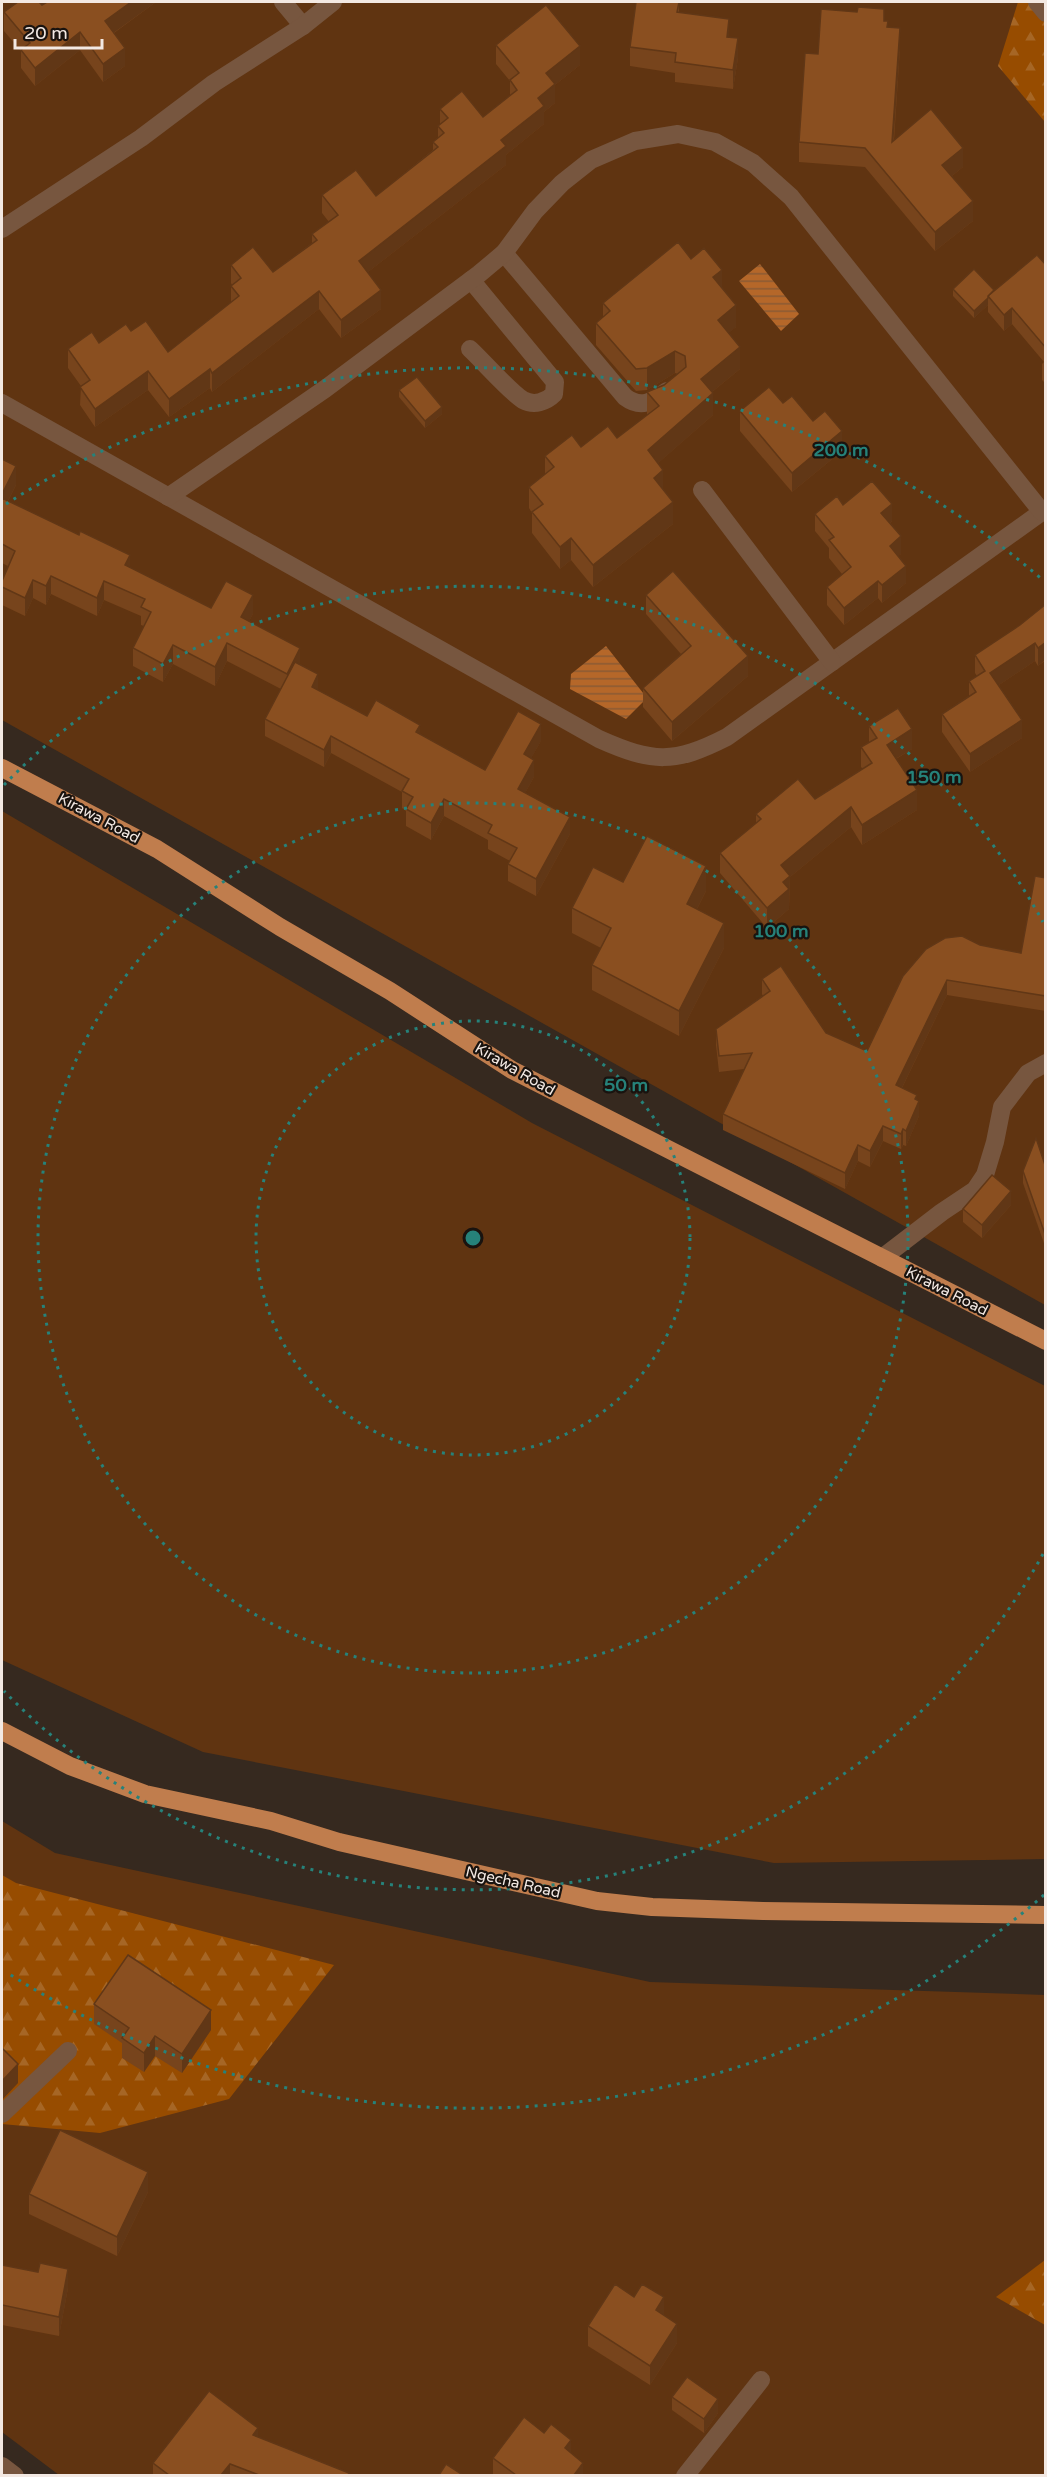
<svg xmlns="http://www.w3.org/2000/svg" width="1047" height="2477" font-family="'Varela Round',sans-serif">
<style>
.green{fill:#603411}
.forest{fill:url(#forest-firs)}
.water{fill:url(#water-rules)}
.lines{fill:none;stroke-linecap:round;stroke-linejoin:round}
.minor{stroke:#77563f;stroke-width:18}
.major{stroke:#c07d4d;stroke-width:18}
.wall{fill:#77441c}
.shaded-wall{fill:#613716}
.building{fill:#8a4f20;stroke:#613716;stroke-width:1.5}
.ring{fill:none;stroke:#26827a;stroke-width:3;stroke-dasharray:3 6}
.labels{text-anchor:middle;stroke-width:4.5;stroke-linejoin:round;paint-order:stroke}
.street-label{font-size:15px;fill:#f3e9e3;stroke:#19130f}
.centre{fill:#26827a;stroke:#19130f;stroke-width:3}
.ring-label{font-size:18px;text-anchor:middle;font-weight:bold;fill:#26827a;stroke:#19130f;stroke-width:4.5;stroke-linejoin:round;paint-order:stroke}
</style>
<defs>
<pattern id="forest-firs" width="22" height="20" patternUnits="userSpaceOnUse" patternTransform="scale(1.5)"><rect width="22" height="20" fill="#974c00"/><path d="M5 1l3.5 6h-7zM16 11l3.5 6h-7z" fill="#a66625"/></pattern>
<pattern id="water-rules" width="6" height="5" patternUnits="userSpaceOnUse" patternTransform="scale(1.5)"><rect width="6" height="5" fill="#b56729"/><path d="M0 2.5h6" fill="none" stroke="#8a5a34"/></pattern>
</defs>
<rect width="100%" height="100%" fill="#36291f"/>
<!-- green -->
<g class="green">
<polygon points="2,2 1045,2 1045,1305 2,720"/>
<polygon points="2,811 532,1123 1045,1386 1045,1859 774,1863 203,1752 2,1660"/>
<polygon points="2,1821 55,1853 650,1982 1045,1995 1045,2475 59,2475 2,2432"/>
</g>
<!-- forest -->
<g class="forest">
<polygon points="1018,2 1045,2 1045,122 998,66"/>
<polygon points="2,1875 16,1883 334,1965 229,2099 100,2133 2,2124"/>
<polygon points="1045,2260 1045,2325 996,2297"/>
</g>
<!-- water -->
<g class="water">
<polygon points="760,264 799,314 781,331 739,281"/>
<polygon points="606,646 647,698 626,719 570,689 571,674"/>
</g>
<g class="lines">
<!-- minor -->
<g class="minor">
<polyline points="283,2 303,26"/>
<polyline points="1037,2 1046,13"/>
<polyline points="2,229 141,138 214,83 303,26 333,2"/>
<path d="M 504,253 L 625,397 C 641,409 652,402 667,391"/>
<path d="M 470,349 C 483,361 510,392 523,400 C 534,406 546,402 554,394 L 555,382 L 471,280"/>
<path d="M 2,403 L 599,739 C 653,763 674,764 727,737 L 1046,509"/>
<polyline points="702,490 832,662"/>
<polyline points="168,497 325,389 479,274 504,253 535,211 562,183 591,160 635,141 678,134 715,142 753,163 791,197 1042,512"/>
<polyline points="882,1258 942,1212 975,1190 985,1175 995,1142 1002,1107 1028,1073 1046,1063"/>
<polyline points="2,2114 68,2051"/>
<polyline points="2,2466 15,2476"/>
<polyline points="685,2476 761,2380"/>
</g>
<!-- major -->
<g class="major">
<polyline points="2,768 157,849 280,927 390,991 512,1070 1046,1341"/>
<polyline points="2,1731 70,1766 145,1794 271,1821 339,1842 597,1901 652,1907 763,1911 1046,1915"/>
</g>
</g>
<!-- wall -->
<g class="wall">
<polygon points="156,2 114,33 125,66 103,82 80,50 35,86 21,68 21,51 4,31 4,12 42,5"/>
<polygon points="679,2 679,12 729,37 738,58 733,89 675,82 675,73 630,66 630,47"/>
<polygon points="884,21 900,48 894,140 963,167 952,176 973,221 935,251 865,167 799,162 799,142 818,54"/>
<polygon points="496,45 580,65 555,85 555,103 544,112 544,124 506,155 506,165 368,272 381,309 341,338 319,309 212,392 210,388 169,417 148,390 95,427 80,405 81,386 68,368 68,349 99,343 131,331 168,352 231,303 231,286 232,285 231,283 231,265 273,272 312,243 312,234 329,222 322,213 322,195 376,196 433,150 433,142 438,138 438,126 440,125 440,109 483,117 510,96 510,81 496,64"/>
<polygon points="691,259 722,287 736,327 728,333 740,369 712,392 713,415 658,463 663,490 673,524 593,587 571,560 560,569 532,533 532,513 529,508 529,487 545,474 545,456 617,438 648,415 647,414 647,392 664,385 678,374 675,373 647,390 636,391 596,345 596,323 603,317 603,303"/>
<polygon points="1046,265 1046,384 1042,380 1042,364 1044,362 1012,324 1004,331 988,312 988,305 974,318 953,296 953,289 994,290"/>
<polygon points="399,390 442,414 425,428 399,397"/>
<polygon points="783,403 813,421 842,451 792,492 740,431 740,411"/>
<polygon points="2,459 16,485 8,501 130,568 211,608 253,614 249,621 300,665 318,691 367,716 420,734 485,770 541,741 531,758 534,777 525,793 570,834 536,896 508,881 508,864 510,861 488,849 488,840 444,816 431,840 406,826 406,811 402,808 402,792 331,753 324,767 265,736 265,719 281,689 227,661 215,686 173,664 163,682 133,666 133,648 144,626 141,625 141,616 104,600 97,616 51,594 46,605 33,598 25,616 2,605 2,581 8,566 2,563"/>
<polygon points="843,505 892,521 890,523 901,554 898,556 906,583 882,603 878,598 844,625 827,605 827,587 842,574 829,558 829,548 815,531 815,514"/>
<polygon points="646,595 748,676 672,741 643,707 643,688 681,654 646,614"/>
<polygon points="1046,604 1046,660 1038,666 1035,661 999,685 1022,738 970,772 942,732 942,714 969,696 969,681 977,676 975,673 975,655 1020,625"/>
<polygon points="869,726 912,749 896,759 917,810 862,845 851,827 790,877 789,909 767,928 720,873 720,853 756,823 756,814 815,799 863,769 861,767 861,747 869,742"/>
<polygon points="1046,878 1046,1011 947,995 902,1088 917,1100 919,1116 906,1146 903,1145 901,1149 883,1141 870,1167 858,1161 845,1189 723,1130 723,1114 744,1069 719,1072 716,1045 716,1029 763,996 762,994 762,979 826,1033 867,1051 980,945 1021,953"/>
<polygon points="623,882 706,891 697,909 724,948 679,1036 592,990 592,965 601,948 572,933 572,908"/>
<polygon points="1046,1168 1046,1249 1023,1183 1023,1171"/>
<polygon points="1011,1205 982,1238 963,1222 963,1209"/>
<polygon points="94,2004 211,2030 182,2073 155,2056 144,2072 122,2058 122,2043 94,2024"/>
<polygon points="148,2192 117,2256 29,2214 29,2194"/>
<polygon points="2,2265 68,2288 59,2336 2,2325"/>
<polygon points="664,2316 677,2343 650,2385 588,2346 588,2326"/>
<polygon points="672,2397 718,2413 704,2433 672,2410"/>
<polygon points="258,2437 349,2475 153,2475 153,2463"/>
<polygon points="571,2453 583,2475 493,2475 493,2458"/>
</g>
<!-- shaded-wall -->
<g class="shaded-wall">
<polygon points="131,2 156,2 105,39 105,21"/>
<polygon points="729,19 729,38 727,37"/>
<polygon points="900,28 900,48 892,161 892,142"/>
<polygon points="80,32 80,50 35,86 35,68"/>
<polygon points="738,38 738,58 733,89 733,70"/>
<polygon points="580,46 580,65 555,85 555,103 544,112 544,124 506,155 506,165 359,279 359,261 501,140 538,98 546,73"/>
<polygon points="125,48 125,66 103,82 103,64"/>
<polygon points="963,148 963,167 942,184 942,165"/>
<polygon points="973,201 973,221 935,251 935,232"/>
<polygon points="722,270 722,291 713,277"/>
<polygon points="381,290 381,309 341,338 341,320"/>
<polygon points="319,291 319,309 212,392 212,373"/>
<polygon points="988,298 988,305 974,318 974,311"/>
<polygon points="736,305 736,327 718,342 718,320"/>
<polygon points="1012,308 1012,324 1004,331 1004,315"/>
<polygon points="740,347 740,369 701,401 701,379"/>
<polygon points="675,351 675,373 647,390 647,368"/>
<polygon points="210,369 210,388 169,417 169,399"/>
<polygon points="148,371 148,390 95,427 95,409"/>
<polygon points="713,393 713,415 648,472 648,450"/>
<polygon points="442,407 442,414 425,428 425,421"/>
<polygon points="842,431 842,451 792,492 792,473"/>
<polygon points="16,466 16,485 2,513 2,494"/>
<polygon points="663,470 663,491 654,478"/>
<polygon points="673,502 673,524 593,587 593,565"/>
<polygon points="892,504 892,521 881,530 881,513"/>
<polygon points="901,536 901,554 890,563 890,546"/>
<polygon points="571,538 571,560 560,569 560,547"/>
<polygon points="130,555 130,574 125,565"/>
<polygon points="906,566 906,583 882,603 882,585"/>
<polygon points="51,576 51,594 46,605 46,586"/>
<polygon points="33,580 33,598 25,616 25,598"/>
<polygon points="104,581 104,600 97,616 97,598"/>
<polygon points="878,581 878,598 844,625 844,608"/>
<polygon points="253,595 253,614 241,636 241,617"/>
<polygon points="1045,642 1045,660 1038,666 1038,648"/>
<polygon points="227,643 227,661 215,686 215,667"/>
<polygon points="1035,643 1035,661 990,691 990,673"/>
<polygon points="173,645 173,664 163,682 163,664"/>
<polygon points="300,648 300,667 287,692 287,674"/>
<polygon points="748,656 748,676 672,741 672,722"/>
<polygon points="318,674 318,691 312,687"/>
<polygon points="1022,720 1022,738 970,772 970,754"/>
<polygon points="541,724 541,741 524,771 524,754"/>
<polygon points="420,725 420,742 416,732"/>
<polygon points="912,729 912,749 887,764 887,745"/>
<polygon points="331,736 331,753 324,767 324,750"/>
<polygon points="534,760 534,777 518,806 518,789"/>
<polygon points="917,790 917,810 862,845 862,825"/>
<polygon points="444,799 444,816 431,840 431,823"/>
<polygon points="851,807 851,827 790,877 789,909 767,928 767,908 781,865"/>
<polygon points="570,817 570,834 536,896 536,879"/>
<polygon points="706,866 706,891 687,929 687,904"/>
<polygon points="724,923 724,948 679,1036 679,1011"/>
<polygon points="947,980 947,995 896,1100 896,1085"/>
<polygon points="917,1095 917,1105 919,1101 919,1116 906,1146 906,1131"/>
<polygon points="883,1126 883,1141 870,1167 870,1151"/>
<polygon points="903,1129 903,1145 901,1149 901,1134"/>
<polygon points="858,1145 858,1161 845,1189 845,1173"/>
<polygon points="1011,1191 1011,1205 982,1238 982,1225"/>
<polygon points="211,2010 211,2030 182,2073 182,2054"/>
<polygon points="155,2036 155,2056 144,2072 144,2053"/>
<polygon points="18,2064 18,2083 2,2100 2,2081"/>
<polygon points="148,2172 148,2192 117,2256 117,2237"/>
<polygon points="68,2269 68,2288 59,2336 59,2317"/>
<polygon points="664,2297 664,2317 656,2310"/>
<polygon points="677,2324 677,2343 650,2385 650,2366"/>
<polygon points="718,2399 718,2413 704,2433 704,2419"/>
<polygon points="258,2428 258,2447 253,2435"/>
<polygon points="571,2440 571,2457 565,2448"/>
<polygon points="583,2463 583,2475 574,2475"/>
<polygon points="230,2464 230,2475 221,2475"/>
</g>
<!-- building -->
<g class="building">
<polygon points="18,2 39,2 42,5 47,2 131,2 105,21 125,48 103,64 80,32 35,68 21,50 30,43 4,12"/>
<polygon points="636,2 679,2 677,12 729,19 727,37 738,38 733,70 675,62 676,53 630,47"/>
<polygon points="546,5 580,46 546,73 555,84 538,98 544,106 501,140 506,146 359,261 381,290 341,320 319,291 212,373 210,369 169,399 148,371 95,409 80,387 90,380 68,349 92,332 99,343 126,324 131,331 146,321 168,352 239,296 231,286 241,278 231,265 253,247 273,272 317,240 312,234 338,215 322,195 356,170 376,196 438,147 433,142 444,133 438,126 448,118 440,109 462,91 483,117 517,90 510,80 519,73 496,45"/>
<polygon points="858,7 884,9 884,21 888,21 887,27 900,28 892,142 931,109 963,148 942,165 973,201 935,232 865,148 799,142 805,53 818,54 821,9 857,12"/>
<polygon points="678,242 691,259 704,248 722,270 713,277 736,305 718,320 740,347 701,379 713,393 648,450 663,470 654,478 673,502 593,565 571,538 560,547 532,512 543,504 529,487 554,467 545,456 572,435 581,447 608,426 617,438 659,406 647,392 664,385 686,367 685,356 675,351 647,368 636,369 596,323 610,311 603,303"/>
<polygon points="1037,255 1046,265 1046,348 1012,308 1004,315 988,296"/>
<polygon points="974,269 994,290 988,296 988,298 974,311 953,289"/>
<polygon points="417,377 442,407 425,421 399,390"/>
<polygon points="769,387 783,403 792,396 813,421 825,411 842,431 792,473 740,411"/>
<polygon points="2,459 16,466 2,494"/>
<polygon points="872,481 892,504 881,513 901,536 890,546 906,566 882,585 878,581 844,608 827,587 851,567 829,540 834,537 815,514 837,496 843,505"/>
<polygon points="2,498 79,535 80,531 130,555 125,565 211,608 226,581 253,595 241,617 300,648 287,674 227,643 215,667 173,645 163,664 133,648 151,612 141,607 145,599 104,581 97,598 51,576 46,586 33,580 25,598 2,587 2,581 15,551 2,544"/>
<polygon points="673,571 748,656 672,722 643,688 691,646 646,595"/>
<polygon points="1046,604 1046,642 1038,648 1035,643 990,673 1022,720 970,754 942,714 976,692 969,681 985,671 975,655 1020,625"/>
<polygon points="295,662 318,674 312,687 367,716 376,700 420,725 416,732 485,770 518,711 541,724 524,754 534,760 518,789 570,817 536,879 508,864 517,848 488,833 492,825 444,799 431,823 406,809 413,797 402,791 409,779 331,736 324,750 265,719"/>
<polygon points="898,708 912,729 887,745 917,790 862,825 851,807 781,865 790,876 783,882 789,889 767,908 720,853 761,819 756,814 798,779 815,799 872,763 861,747 877,738 869,726"/>
<polygon points="647,836 706,866 687,904 724,923 679,1011 592,965 611,928 572,908 593,867 623,882"/>
<polygon points="1035,876 1046,878 1046,996 947,980 896,1085 917,1095 915,1099 919,1101 906,1131 903,1129 901,1134 883,1126 870,1151 858,1145 845,1173 723,1114 752,1053 719,1056 716,1029 770,991 762,979 781,966 826,1033 867,1051 903,976 926,949 945,938 962,936 980,945 1021,953"/>
<polygon points="1036,1138 1046,1168 1046,1237 1023,1171"/>
<polygon points="992,1175 1011,1191 982,1225 963,1209"/>
<polygon points="128,1955 211,2010 182,2054 155,2036 144,2053 122,2038 129,2028 94,2004"/>
<polygon points="2,2048 18,2064 2,2081"/>
<polygon points="60,2130 148,2172 117,2237 29,2194"/>
<polygon points="40,2263 68,2269 59,2317 2,2305 2,2265 38,2272"/>
<polygon points="615,2284 634,2297 642,2284 664,2297 656,2310 677,2324 650,2366 588,2326"/>
<polygon points="687,2377 718,2399 704,2419 672,2397"/>
<polygon points="209,2391 258,2428 253,2435 349,2473 348,2475 259,2475 230,2464 221,2475 169,2475 153,2463"/>
<polygon points="524,2417 544,2433 551,2424 571,2440 565,2448 583,2463 574,2475 516,2475 493,2458"/>
<polygon points="446,2464 463,2475 439,2475"/>
</g>
<!-- distance rings -->
<g class="ring">
<circle cx="473" cy="1238" r="217"/>
<circle cx="473" cy="1238" r="435"/>
<path d="M1043 1554A652 652 0 0 1 4 1691M4 785A652 652 0 0 1 1043 922"/>
<path d="M1044 1895A870 870 0 0 1 6 1972M6 504A870 870 0 0 1 1044 581"/>
</g>
<g class="labels">
<!-- street labels -->
<g class="street-label">
<text transform="translate(99 818) rotate(28)" y="5">Kirawa Road</text>
<text transform="translate(515 1069) rotate(30)" y="5">Kirawa Road</text>
<text transform="translate(947 1291) rotate(27)" y="5">Kirawa Road</text>
<text transform="translate(513 1882) rotate(13)" y="5">Ngecha Road</text>
</g>
</g>
<circle cx="473" cy="1238" r="9" class="centre"/>
<g class="ring-label">
<text x="841" y="456">200 m</text>
<text x="934" y="783">150 m</text>
<text x="781" y="937">100 m</text>
<text x="626" y="1091">50 m</text>
</g>
<!-- border -->
<rect width="1047" height="2477" fill="none" stroke="#f3e9e3" stroke-width="6"/>
<!-- scale -->
<path d="M15 39v9h87v-9" fill="none" stroke="#f3e9e3" stroke-width="3"/>
<text x="24" y="39" font-size="18" fill="#f3e9e3" stroke="#19130f" stroke-width="4.5" paint-order="stroke">20 m</text>
</svg>
